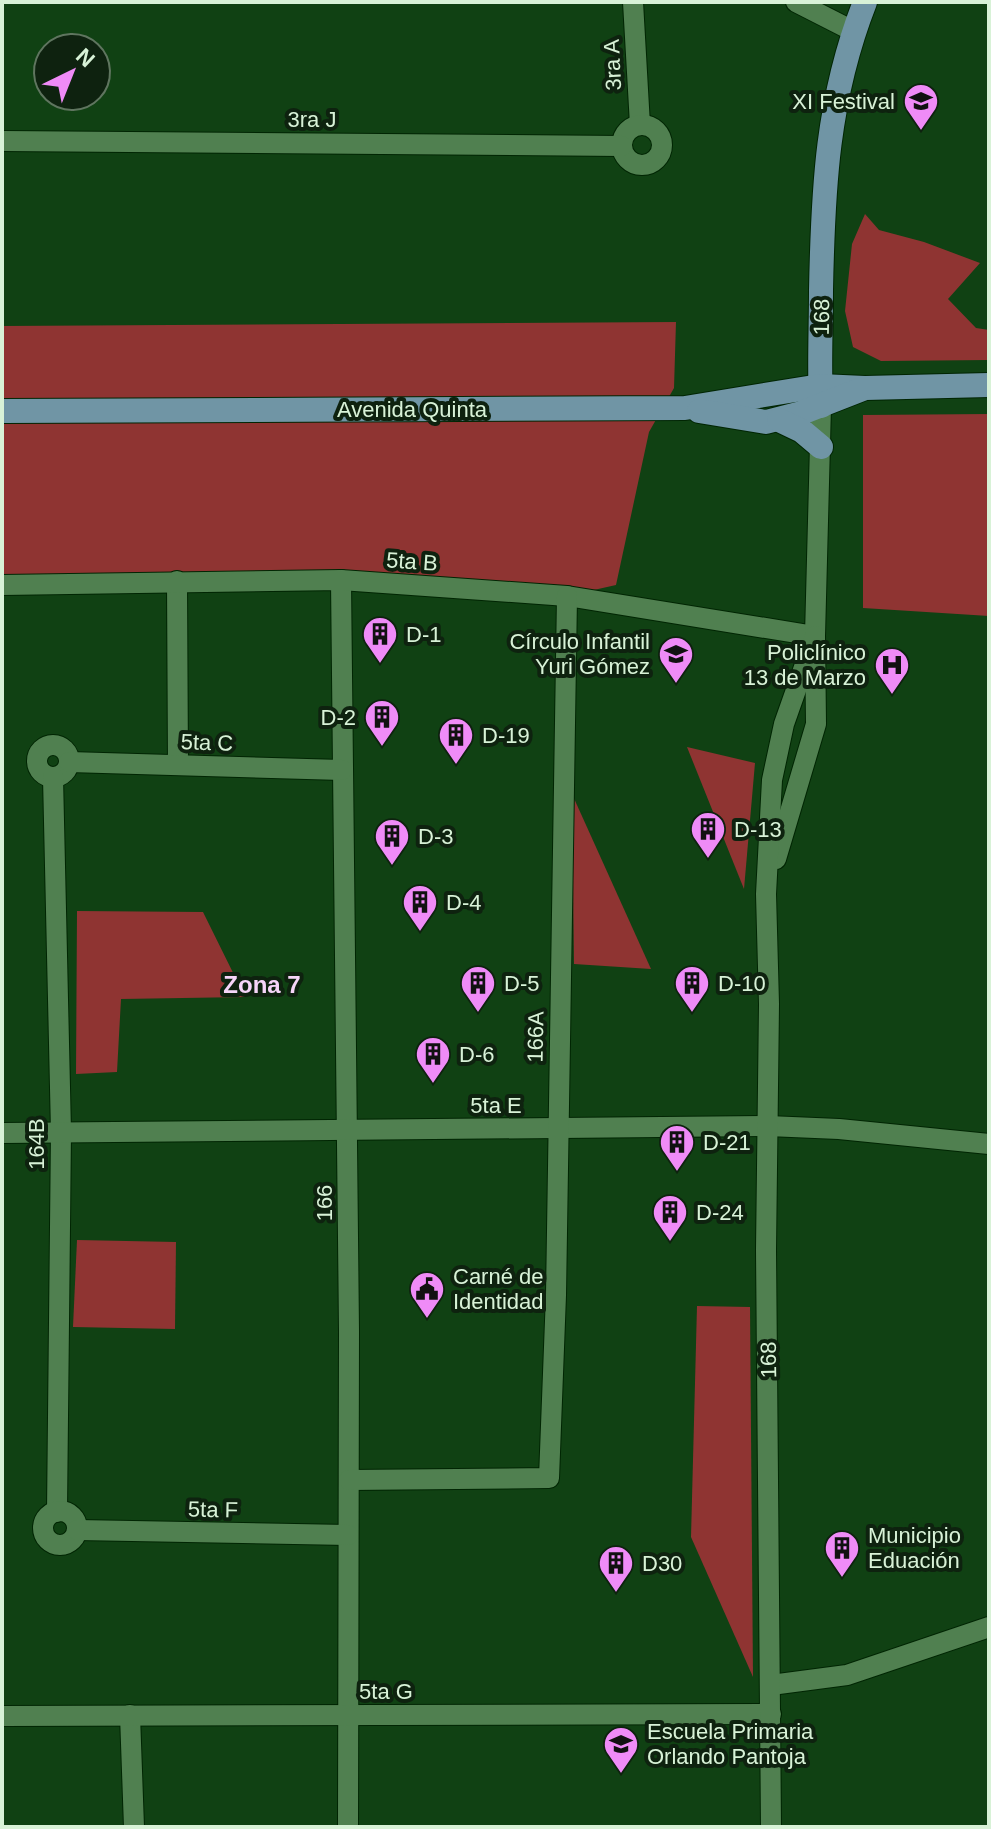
<svg xmlns="http://www.w3.org/2000/svg" width="991" height="1829" font-family="Helvetica,sans-serif">
<style>
.green{fill:#8f3432}
.lines{fill:none;stroke-linecap:round;stroke-linejoin:round}
.minor-casing{stroke:#012503;stroke-width:22}
.major-casing{stroke:#012503;stroke-width:26}
.minor{stroke:#508050;stroke-width:20}
.major{stroke:#7095a5;stroke-width:24}
.labels{text-anchor:middle;stroke-width:8;stroke-linejoin:round;paint-order:stroke}
.street-label{font-size:22px;fill:#d8f2d7;stroke:#0e220f}
.poi-label{font-size:22px;fill:#d8f2d7;stroke:#0e220f;text-anchor:start}
.neighbourhood-label{font-size:24px;font-weight:bold;fill:#f6d5f9;stroke:#0e220f}
</style>
<rect width="100%" height="100%" fill="#104113"/>
<!-- green -->
<g class="green">
<polygon points="865,214 879,230 924,242 980,263 948,299 976,328 989,330 989,360 881,361 853,347 845,311 852,244"/>
<polygon points="676,322 674,388 649,432 616,585 567,596 341,580 2,585 2,326"/>
<polygon points="989,414 989,616 863,608 863,415"/>
<polygon points="687,747 755,763 744,889"/>
<polygon points="572,794 651,969 574,964"/>
<polygon points="77,911 203,912 245,997 121,999 117,1072 76,1074"/>
<polygon points="77,1240 176,1242 175,1329 73,1327"/>
<polygon points="697,1306 750,1307 753,1677 691,1537"/>
</g>
<g class="lines">
<!-- minor casing -->
<g class="minor-casing">
<g id="minor">
<polyline points="633,2 640,125"/>
<polyline points="796,2 853,31"/>
<circle cx="642" cy="145" r="20"/>
<polyline points="2,141 622,146"/>
<polyline points="341,580 349,1331 348,1827"/>
<polyline points="177,581 178,765"/>
<polyline points="2,585 341,580 567,596 815,636"/>
<circle cx="53" cy="761" r="16"/>
<polyline points="69,762 342,770"/>
<polyline points="53,777 61,1132 57,1512"/>
<polyline points="776,859 816,724 815,636 821,406"/>
<polyline points="2,1133 768,1126 839,1129 989,1144"/>
<polyline points="349,1480 549,1478 556,1295 567,596"/>
<circle cx="60" cy="1528" r="17"/>
<polyline points="77,1530 348,1535"/>
<polyline points="771,1685 847,1675 989,1627"/>
<polyline points="130,1715 134,1827"/>
<polyline points="2,1716 771,1714"/>
<polyline points="771,1827 766,1250 769,1004 766,894 772,780 784,724 815,636"/>
</g>
</g>
<!-- major casing -->
<g class="major-casing">
<g id="major">
<path d="M 821,406 C 819,367 821,329 821,290 C 823,188 827,99 865,2"/>
<polyline points="2,411 685,408 820,386 865,388"/>
<polyline points="699,411 766,422 801,413 865,388 989,385"/>
<polyline points="779,420 802,431 821,447"/>
</g>
</g>
<!-- minor -->
<use href="#minor" class="minor"/>
<!-- major -->
<use href="#major" class="major"/>
</g>
<!-- icons -->
<defs>
<g id="school-pin" transform="scale(1.8)"><path d="M0 17L-7.5 6A9.5 9.5 0 1 1 7.5 6Z" fill="#ef8bf7" stroke="#0e220f"/><path d="M0-5L7-2L0 1L-7-2ZM-4 1L0 2.5L4 1V4Q0 6-4 4Z" fill="#111"/></g>
<g id="building-pin" transform="scale(1.8)"><path d="M0 17L-7.5 6A9.5 9.5 0 1 1 7.5 6Z" fill="#ef8bf7" stroke="#0e220f"/><path d="M-4-6H4V6H1V3H-1V6H-4ZM-2.5-4.3h1.7v1.8h-1.7ZM.8-4.3h1.7v1.8H.8ZM-2.5-1h1.7V.8h-1.7ZM.8-1h1.7V.8H.8Z" fill="#111"/></g>
<g id="hospital-pin" transform="scale(1.8)"><path d="M0 17L-7.5 6A9.5 9.5 0 1 1 7.5 6Z" fill="#ef8bf7" stroke="#0e220f"/><path d="M-5-5h3v3.5h4V-5h3V5h-3V1.5h-4V5h-3Z" fill="#111"/></g>
<g id="civic-pin" transform="scale(1.8)"><path d="M0 17L-7.5 6A9.5 9.5 0 1 1 7.5 6Z" fill="#ef8bf7" stroke="#0e220f"/><path d="M-.6-6.5H3V-4.5H.6V-3L4-1V1h2V6H-6V1h2V-1L-.6-3ZM-1.2 2.5V6h2.4V2.5Z" fill="#111"/></g>
</defs>
<g fill-rule="evenodd">
<use href="#school-pin" x="921" y="101"/>
<use href="#building-pin" x="380" y="634"/>
<use href="#school-pin" x="676" y="654"/>
<use href="#hospital-pin" x="892" y="665"/>
<use href="#building-pin" x="382" y="717"/>
<use href="#building-pin" x="456" y="735"/>
<use href="#building-pin" x="708" y="829"/>
<use href="#building-pin" x="392" y="836"/>
<use href="#building-pin" x="420" y="902"/>
<use href="#building-pin" x="478" y="983"/>
<use href="#building-pin" x="692" y="983"/>
<use href="#building-pin" x="433" y="1054"/>
<use href="#building-pin" x="677" y="1142"/>
<use href="#building-pin" x="670" y="1212"/>
<use href="#civic-pin" x="427" y="1289"/>
<use href="#building-pin" x="842" y="1548"/>
<use href="#building-pin" x="616" y="1563"/>
<use href="#school-pin" x="621" y="1744"/>
</g>
<g class="labels">
<!-- street labels -->
<g class="street-label">
<text transform="translate(612 65) rotate(-93)" y="8">3ra A</text>
<text x="312" y="127">3ra J</text>
<text transform="translate(821 317) rotate(-89)" y="8">168</text>
<text x="412" y="417">Avenida Quinta</text>
<text transform="translate(412 561) rotate(4)" y="8">5ta B</text>
<text transform="translate(207 742) rotate(2)" y="8">5ta C</text>
<text transform="translate(535 1037) rotate(-89)" y="8">166A</text>
<text x="496" y="1113">5ta E</text>
<text transform="translate(36 1144) rotate(-90)" y="8">164B</text>
<text transform="translate(324 1203) rotate(-90)" y="8">166</text>
<text transform="translate(768 1360) rotate(-91)" y="8">168</text>
<text transform="translate(213 1509) rotate(1)" y="8">5ta F</text>
<text x="386" y="1699">5ta G</text>
</g>
<!-- poi labels -->
<g class="poi-label">
<text x="895" y="109" text-anchor="end">XI Festival</text>
<text x="406" y="642">D-1</text>
<text x="650" y="649" text-anchor="end">Círculo Infantil<tspan x="650" dy="25">Yuri Gómez</tspan></text>
<text x="866" y="660" text-anchor="end">Policlínico<tspan x="866" dy="25">13 de Marzo</tspan></text>
<text x="356" y="725" text-anchor="end">D-2</text>
<text x="482" y="743">D-19</text>
<text x="734" y="837">D-13</text>
<text x="418" y="844">D-3</text>
<text x="446" y="910">D-4</text>
<text x="504" y="991">D-5</text>
<text x="718" y="991">D-10</text>
<text x="459" y="1062">D-6</text>
<text x="703" y="1150">D-21</text>
<text x="696" y="1220">D-24</text>
<text x="453" y="1284">Carné de<tspan x="453" dy="25">Identidad</tspan></text>
<text x="868" y="1543">Municipio<tspan x="868" dy="25">Eduación</tspan></text>
<text x="642" y="1571">D30</text>
<text x="647" y="1739">Escuela Primaria<tspan x="647" dy="25">Orlando Pantoja</tspan></text>
</g>
<!-- neighbourhood labels -->
<g class="neighbourhood-label">
<text x="262" y="993">Zona 7</text>
</g>
</g>
<!-- border -->
<rect width="991" height="1829" fill="none" stroke="#d8f2d7" stroke-width="8"/>
<!-- north arrow -->
<g transform="translate(72 72) rotate(43)"><circle r="38" fill="#0e220f" stroke="#5f755f" stroke-width="2"/>
<path d="M0-6L14 30L0 20L-14 30Z" fill="#ef8bf7"/>
<text y="-12" font-size="22" font-weight="bold" text-anchor="middle" fill="#d8f2d7">N</text>
</g>
</svg>
